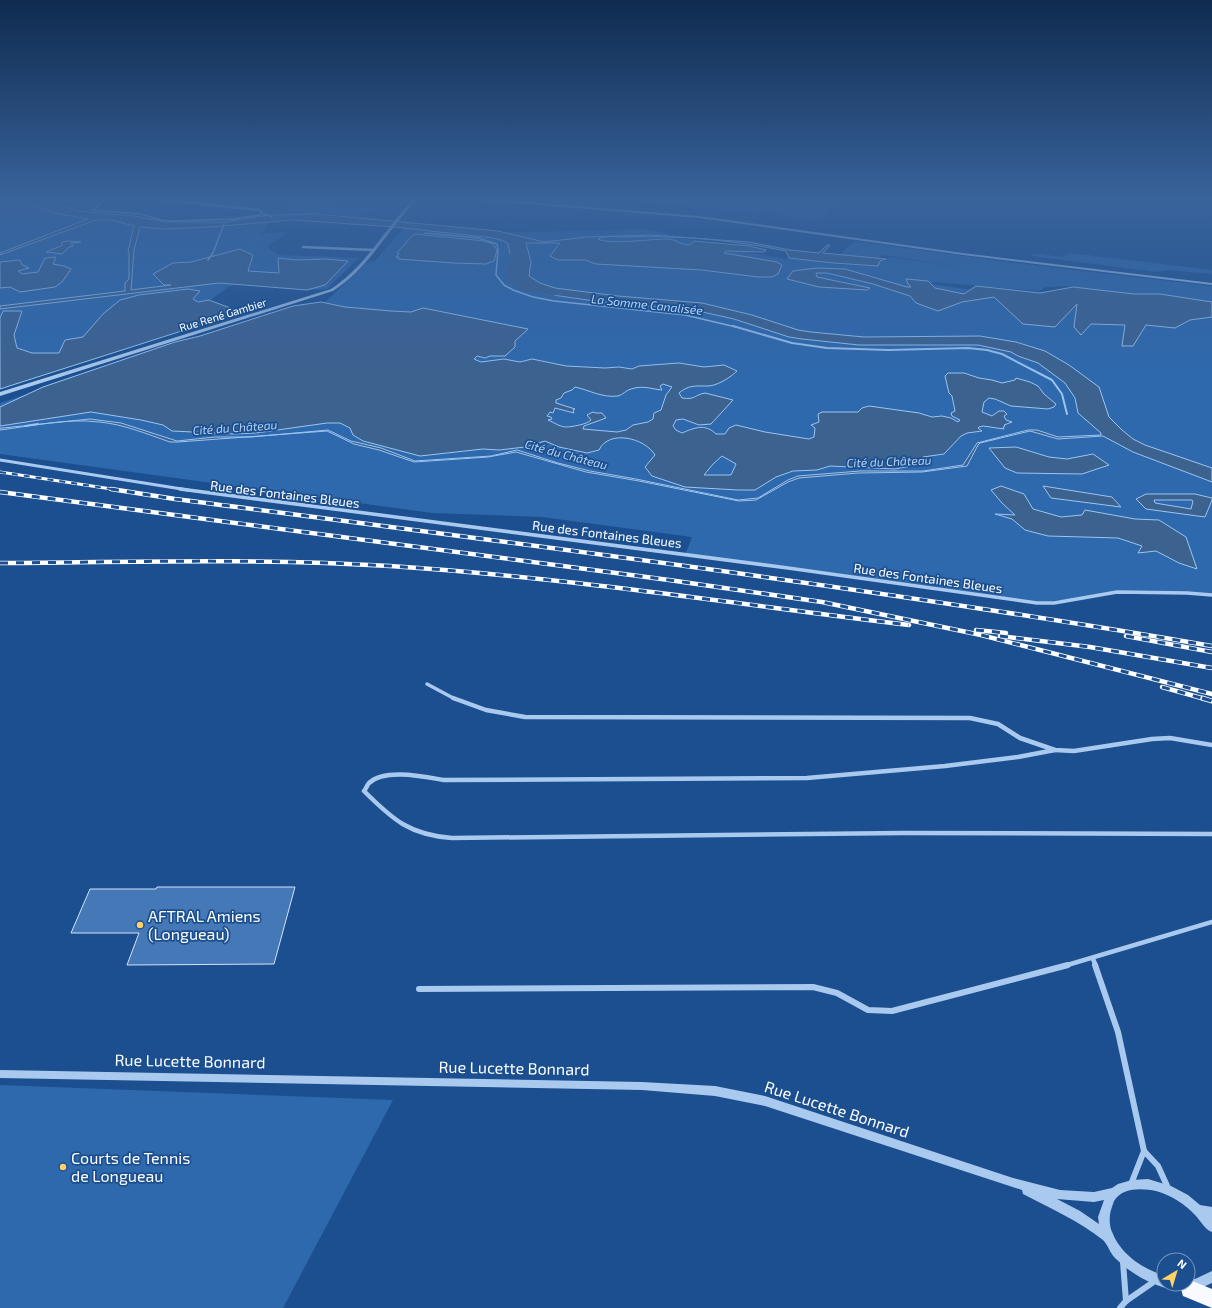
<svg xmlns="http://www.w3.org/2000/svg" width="1212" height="1308" font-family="'Exo 2',sans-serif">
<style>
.green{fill:#2e69ad}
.water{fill:#3c6290;stroke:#9cc4f0;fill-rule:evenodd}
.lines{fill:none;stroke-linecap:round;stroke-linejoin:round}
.stream-far1{stroke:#9cc4f0;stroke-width:1.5}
.stream{stroke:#9cc4f0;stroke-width:2}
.river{fill:#3c6290;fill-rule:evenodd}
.building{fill:#4478b7;stroke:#cfe3fa}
.minor-far4{stroke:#a9c9ee;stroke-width:2.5}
.minor-far3{stroke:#a9c9ee;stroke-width:3}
.minor-far2{stroke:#a9c9ee;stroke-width:3.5}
.minor-far1{stroke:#a9c9ee;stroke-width:4.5}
.minor{stroke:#a9c9ee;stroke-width:6}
.tertiary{fill:#a9c9ee;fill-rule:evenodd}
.trunk{fill:#f8faff;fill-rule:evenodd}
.rail-far2-casing{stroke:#fff;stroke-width:3}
.rail-far1-casing{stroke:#fff;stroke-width:4.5}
.rail-casing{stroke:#fff;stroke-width:5}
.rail-far2{stroke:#1b4f8f;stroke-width:2;stroke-dasharray:6;stroke-linecap:butt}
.rail-far1{stroke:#1b4f8f;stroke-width:3;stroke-dasharray:8;stroke-linecap:butt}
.rail{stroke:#1b4f8f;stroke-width:3.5;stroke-dasharray:10;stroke-linecap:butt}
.poi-dot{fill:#ffd166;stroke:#1b4f8f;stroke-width:1.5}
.labels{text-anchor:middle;stroke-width:3.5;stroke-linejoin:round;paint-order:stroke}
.far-street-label{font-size:11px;fill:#fff;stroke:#1b4f8f}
.far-water-label{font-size:12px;font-style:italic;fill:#b5d3f5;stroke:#1b4f8f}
.street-label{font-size:13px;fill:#fff;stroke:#1b4f8f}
.near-poi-label{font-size:16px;fill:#fff;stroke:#1b4f8f;text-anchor:start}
.near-street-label{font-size:16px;fill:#fff;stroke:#1b4f8f}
</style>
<rect width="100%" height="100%" fill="#1b4f8f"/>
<!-- green -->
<g class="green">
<polygon points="0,199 21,199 61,215 111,220 134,226 132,232 139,227 163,229 210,227 269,221 264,231 259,234 288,232 268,246 269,249 278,255 360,258 356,260 327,289 307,290 238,284 228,287 209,301 241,312 0,389"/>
<path d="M 58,199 L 106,199 C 94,217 74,205 58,199 Z"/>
<polygon points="298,199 342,199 329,208 373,208 360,217 323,213 284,213 287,209 292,208"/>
<polygon points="614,199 835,199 836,202 821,220 782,215 773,209 773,201 765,201 765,207 757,214 726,209"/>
<polygon points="403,229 472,235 487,233 647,229 734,250 786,259 789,258 842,265 878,266 880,261 885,261 888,257 967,268 883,255 879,259 840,255 854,241 1007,262 1212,286 1212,302 1160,294 1134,294 1066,286 1047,287 1038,291 935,282 931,284 994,293 1212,308 1212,595 1129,592 1037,603 685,555 692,537 542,517 432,513 0,454 0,403 302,304 325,302 368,262 375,261"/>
<polygon points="1031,253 1063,257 1070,253 1212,270 1212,274 1166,270 1157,272 1032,256"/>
<polygon points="0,1085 393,1100 283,1308 0,1308"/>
</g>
<!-- water -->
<g class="water">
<path d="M 21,199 L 48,199 L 60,205 L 79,211 L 134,216 L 165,222 L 223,222 L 270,215 L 317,214 L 498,231 L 544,242 L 587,237 L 651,235 L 749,242 L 790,250 L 819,253 L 827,245 L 830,245 L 823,253 L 886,259 L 880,261 L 878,266 L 833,263 L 789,258 L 786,251 C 733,240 679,235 626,237 C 618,237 605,235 598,239 C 609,245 652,239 666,239 C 674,238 680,245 690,245 L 694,241 L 749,246 L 766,250 L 764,252 L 726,251 L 724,253 L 777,262 L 782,265 L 778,274 L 772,277 L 758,277 L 702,270 L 596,264 L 585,260 L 558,260 L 550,256 L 560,243 L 526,243 L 531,262 L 529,276 L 540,283 L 555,288 L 618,296 L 702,303 L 752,315 L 798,330 L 811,332 L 864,337 L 980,336 L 1016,342 L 1045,351 L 1069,365 L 1099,387 L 1109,417 L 1122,430 L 1133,439 L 1145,445 L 1212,468 L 1212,482 L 1133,452 L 1103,436 L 1058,439 L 1030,431 L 980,443 L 978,445 L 967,466 L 922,472 L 858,473 L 799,478 L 788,482 L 756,500 L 739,501 L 639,481 L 586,472 L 516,452 L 488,457 L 414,462 L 379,450 L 354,444 L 327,431 L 178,442 L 170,442 C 147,434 123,424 99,422 C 67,418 32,426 0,430 L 0,428 L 3,428 L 90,419 L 121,423 L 177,441 L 215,437 L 251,437 L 328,430 L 351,441 L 381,448 L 415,461 L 491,456 L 517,450 L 558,463 L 590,471 L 636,479 L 738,500 L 758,498 L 788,480 L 798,476 L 860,471 L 923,471 L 963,465 L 977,443 L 1028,430 L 1037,430 L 1058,437 L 1101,435 L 1101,433 L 1078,413 L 1075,398 L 1065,383 L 1038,363 L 1018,356 L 1011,352 L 978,345 L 859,345 L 802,339 L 789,337 L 734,319 L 689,309 L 616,304 L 545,294 L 527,288 L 514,280 L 510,273 L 512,263 L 508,244 L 504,241 L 493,238 L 395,227 L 293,220 L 210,227 L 163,229 L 140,227 L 134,250 L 131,290 L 171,285 L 164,285 L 153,274 L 173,263 L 191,262 L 240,249 L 253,255 L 248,271 L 279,273 L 278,258 L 296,260 L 326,259 L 348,261 L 325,285 L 307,290 L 219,283 L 0,309 L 0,306 L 125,291 L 125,283 L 129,279 L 129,254 L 128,251 L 134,226 L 111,220 L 96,220 L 0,255 L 0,253 L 88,219 L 54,213 Z"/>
<polygon points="415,234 484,241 493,244 497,250 494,261 486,264 453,263 398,259 399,257 396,257 399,254 397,253 412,236"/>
<polygon points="66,241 81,242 71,243 73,246 69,247 62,254 46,252 63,245 61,243"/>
<polygon points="56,257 53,264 64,266 71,269 62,282 55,287 20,292 10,287 0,288 0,262 20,260 22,265 29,268 18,271 22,274 38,272 45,258"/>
<polygon points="817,268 845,269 907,287 911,287 908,284 906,279 928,281 935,288 964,294 976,286 1040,293 1073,287 1134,294 1160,294 1212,302 1212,317 1190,320 1175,328 1146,325 1133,346 1122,346 1125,325 1091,324 1081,335 1074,327 1077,304 1055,327 1023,324 994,297 962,302 938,311 916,303 910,296 873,284 827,273 816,273 817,277 870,288 867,290 819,287 787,279 793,271"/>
<polygon points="188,289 200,291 193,299 198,302 209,300 241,312 0,389 0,318 3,311 22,311 14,335 17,348 32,353 59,353 65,340 83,337 103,314 120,300 139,295"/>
<path d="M 321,302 L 345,307 L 391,311 L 411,312 L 423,308 L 528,329 L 515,341 L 515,347 L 505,356 L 490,356 L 485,358 L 477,356 L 474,359 L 481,362 L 504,359 L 520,362 L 532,359 L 566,366 L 605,368 L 619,367 L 632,369 L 639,366 L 679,363 L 704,367 L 724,365 L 737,371 C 731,377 716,387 706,386 C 694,386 689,385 679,393 L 682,398 C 696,400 694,395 705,393 L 733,400 L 711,424 L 699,425 L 683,419 L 676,420 L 673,426 L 676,430 L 682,433 C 694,428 705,423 716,434 L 725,434 L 729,428 L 736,425 L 765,432 L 809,439 L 814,437 L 815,428 L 811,425 L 819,422 L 818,414 L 822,412 L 858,412 L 862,408 L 869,406 L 919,413 L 932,417 L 942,416 L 951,418 L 958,422 L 960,420 L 952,416 L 951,413 L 955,411 L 952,396 L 949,393 L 945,376 L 948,373 L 964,373 L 979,378 L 992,380 L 1002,383 L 1015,380 L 1016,378 L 1030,382 L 1038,386 L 1044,394 L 1056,404 L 1054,407 L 1048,409 L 1011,406 L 995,399 L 989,398 L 984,402 L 982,412 L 992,416 L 999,411 L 1004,411 L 1007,414 L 1004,416 L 1006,420 L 1012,422 L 1004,425 L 1005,426 L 1003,427 L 1004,429 L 983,426 L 979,427 L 978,428 L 982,431 L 967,433 L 961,436 L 944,454 L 923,457 L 916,465 L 895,469 L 830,466 L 817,470 L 793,471 L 776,477 L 755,490 L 738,490 L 685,487 L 652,476 L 645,467 L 655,455 C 645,438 609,429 599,450 L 587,453 L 559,447 L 545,441 L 525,447 L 499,450 L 483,449 L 420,456 L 363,441 L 353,435 L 350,428 L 340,423 L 327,423 L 256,433 L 234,434 L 172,431 L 163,425 L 141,420 L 91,412 L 0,426 L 0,407 L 43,387 L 175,342 L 200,336 L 293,306 ZM 663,384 L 672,387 L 666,395 L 661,410 L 654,413 L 653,419 L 648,422 L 633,425 L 626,430 L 617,432 L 583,429 L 584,426 L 606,418 L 602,413 L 596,413 L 593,412 L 587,415 L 591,420 C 588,424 572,427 566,427 C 560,427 553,422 548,420 L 552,419 L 551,417 L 547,416 L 550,412 L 553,413 L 555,408 L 574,413 L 573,410 L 575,409 L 556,403 L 556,400 L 561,398 L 564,393 L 572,390 L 575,387 C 589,390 602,398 618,396 C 623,395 626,390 631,389 C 643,385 651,389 662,390 L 660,386 ZM 722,456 L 736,464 L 731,475 L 704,475 L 713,464 Z"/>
<polygon points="1016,447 1049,457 1067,459 1093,454 1109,465 1082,474 1017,473 1005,468 989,448"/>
<polygon points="1001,486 1024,494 1033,509 1061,517 1082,515 1085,510 1135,519 1159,520 1186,537 1197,569 1179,563 1156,551 1138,553 1142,546 1118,538 1048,536 1025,530 1012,519 995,514 1015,515 1002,503 991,490"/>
<polygon points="1043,486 1112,497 1121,507 1051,498"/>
<path d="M 1146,494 L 1195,494 L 1212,498 L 1212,500 L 1205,517 L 1146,509 L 1136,499 ZM 1154,500 L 1192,500 L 1193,501 L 1191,509 L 1155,503 Z"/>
</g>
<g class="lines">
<!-- stream-far1 -->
<g class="stream-far1">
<polyline points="91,210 141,214 161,220 171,221 233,219 265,214 272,217"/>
<polyline points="93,210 105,199"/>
<polyline points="425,233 478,238 497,244 498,250 496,275 504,285 513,290 533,297 554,301 685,315 736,327"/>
<polyline points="208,260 213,253 224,224"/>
</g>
<!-- stream -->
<g class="stream">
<polyline points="733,326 792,343 827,348 888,350 968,348 987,350 1002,354 1052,380 1062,394 1067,414"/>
<polyline points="25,426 38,424"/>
</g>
<!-- river -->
<polygon class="river" points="516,248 521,251 515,277 527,285 557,291 558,293 557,295 553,296 520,290 506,280 505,278 511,251"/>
</g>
<!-- building -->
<polygon class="building" points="157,887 295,887 274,964 127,965 139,933 71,933 90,889 156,889"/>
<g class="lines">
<!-- minor-far4 -->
<g class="minor-far4">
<polyline points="155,199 259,210 262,212"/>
<polyline points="303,247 373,250"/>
</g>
<!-- minor-far3 -->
<polyline class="minor-far3" points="0,460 188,490"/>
<!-- minor-far2 -->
<g class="minor-far2">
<polyline points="180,489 788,568 1037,603 1054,603 1117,592 1187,593 1212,595"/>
<polyline points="427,684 455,699"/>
</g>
<!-- minor-far1 -->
<g class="minor-far1">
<polyline points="453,698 486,710 525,717 970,718 998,724 1020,738 1055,750 1074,751 1152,739 1170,738 1212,745"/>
<path d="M 1055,750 L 1018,757 L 945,766 L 807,778 L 444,780 C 425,777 385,768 369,783 C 367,785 366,789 364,791 C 393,820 410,835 452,838 L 903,833 L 1212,834"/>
<polyline points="1093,959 1096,966"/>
<polyline points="1064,966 1212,922"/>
</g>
<!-- minor -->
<g class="minor">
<polyline points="1095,965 1118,1032 1144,1151 1158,1166 1168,1188"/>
<polyline points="419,989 813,987 837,993 868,1010 892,1011 1068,965"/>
<polyline points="1131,1184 1144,1151"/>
<polyline points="1123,1262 1126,1301"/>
<polyline points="1120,1308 1126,1301 1152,1283"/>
</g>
<!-- tertiary -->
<g class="tertiary">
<path d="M 413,199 L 417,199 C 410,207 403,215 397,223 C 376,249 362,272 333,291 L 0,396 L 0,392 L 331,289 C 367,265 384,230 413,199 Z"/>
<polygon points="475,199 488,199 699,216 963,253 1212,283 1212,285 963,255 699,218 477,200"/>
<path d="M 0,1070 L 642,1082 L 715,1086 L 765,1096 L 1013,1178 L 1060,1190 L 1094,1192 L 1112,1188 L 1118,1184 L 1132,1180 L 1148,1179 L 1171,1186 L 1188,1195 L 1200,1205 L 1212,1207 L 1212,1232 C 1205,1230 1201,1221 1195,1215 C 1185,1204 1171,1195 1156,1191 C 1143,1188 1122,1187 1114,1201 C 1113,1204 1112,1207 1111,1210 C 1109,1217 1109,1227 1113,1234 C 1121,1254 1144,1270 1164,1275 L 1164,1284 L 1188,1284 L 1188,1279 L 1195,1279 L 1212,1271 L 1212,1283 C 1207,1285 1201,1289 1195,1290 C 1167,1295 1134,1277 1115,1258 C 1110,1253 1108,1245 1103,1240 C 1079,1221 1050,1208 1023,1194 L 1022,1190 L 765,1106 L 715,1096 L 642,1090 L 0,1078 ZM 1057,1199 L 1094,1202 L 1104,1200 L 1098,1217 L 1099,1224 L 1080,1211 Z"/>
</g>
<!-- trunk -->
<polygon class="trunk" points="1190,1280 1212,1289 1212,1308 1183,1296 1181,1289 1183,1284 1188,1284 1188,1281"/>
<!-- rail-far2 casing -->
<g class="rail-far2-casing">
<polyline id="rail-far2" points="0,472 118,490"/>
</g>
<!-- rail-far1 casing -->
<g class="rail-far1-casing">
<g id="rail-far1">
<path d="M 111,489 L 175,499 C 521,544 868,587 1212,646"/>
<polyline points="0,492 669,580 822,602 981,635 1212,694"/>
<path d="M 0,563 C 130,562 260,558 390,566 C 563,577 736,604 909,625"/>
<polyline points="976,630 1006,633"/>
<polyline points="1000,636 1090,647 1212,668"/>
<polyline points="1126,636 1212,652"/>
<polyline points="1162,687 1205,699"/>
</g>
</g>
<!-- rail casing -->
<g class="rail-casing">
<polyline id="rail" points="1202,698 1212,701"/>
</g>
<!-- rail-far2 -->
<use href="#rail-far2" class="rail-far2"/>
<!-- rail-far1 -->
<use href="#rail-far1" class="rail-far1"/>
<!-- rail -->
<use href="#rail" class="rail"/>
</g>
<!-- sky -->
<linearGradient id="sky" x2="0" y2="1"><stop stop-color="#0f2b4f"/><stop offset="0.52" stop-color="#39639b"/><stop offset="1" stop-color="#39639b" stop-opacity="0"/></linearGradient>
<rect width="1212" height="382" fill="url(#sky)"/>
<!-- markers -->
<g class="poi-dot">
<circle cx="140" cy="925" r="4"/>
<circle cx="63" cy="1167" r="4"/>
</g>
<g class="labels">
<!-- far-street labels -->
<g class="far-street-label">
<text transform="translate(223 315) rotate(-17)" y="4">Rue René Gambier</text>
</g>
<!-- far-water labels -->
<g class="far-water-label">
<text transform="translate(647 305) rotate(6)" y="4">La Somme Canalisée</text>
<text transform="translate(235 428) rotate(-4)" y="4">Cité du Château</text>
<text transform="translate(566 455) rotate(15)" y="4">Cité du Château</text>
<text transform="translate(889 462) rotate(-2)" y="4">Cité du Château</text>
</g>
<!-- street labels -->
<g class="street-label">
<text transform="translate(285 494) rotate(7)" y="5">Rue des Fontaines Bleues</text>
<text transform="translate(607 534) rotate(7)" y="5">Rue des Fontaines Bleues</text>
<text transform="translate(928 578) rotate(8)" y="5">Rue des Fontaines Bleues</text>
</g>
<!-- near-poi labels -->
<g class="near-poi-label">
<text x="148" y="922">AFTRAL Amiens<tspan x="148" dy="18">(Longueau)</tspan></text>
<text x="71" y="1164">Courts de Tennis<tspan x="71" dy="18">de Longueau</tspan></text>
</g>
<!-- near-street labels -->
<g class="near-street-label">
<text transform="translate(190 1061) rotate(1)" y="6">Rue Lucette Bonnard</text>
<text transform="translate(514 1068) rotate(1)" y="6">Rue Lucette Bonnard</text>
<text transform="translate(837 1109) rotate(18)" y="6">Rue Lucette Bonnard</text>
</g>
</g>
<!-- north arrow -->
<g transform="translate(1176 1272) rotate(38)"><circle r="19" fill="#1b4f8f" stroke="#7695bc"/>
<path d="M0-3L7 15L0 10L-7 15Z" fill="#ffd166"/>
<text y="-6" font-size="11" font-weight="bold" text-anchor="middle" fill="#ffffff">N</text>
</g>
</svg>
